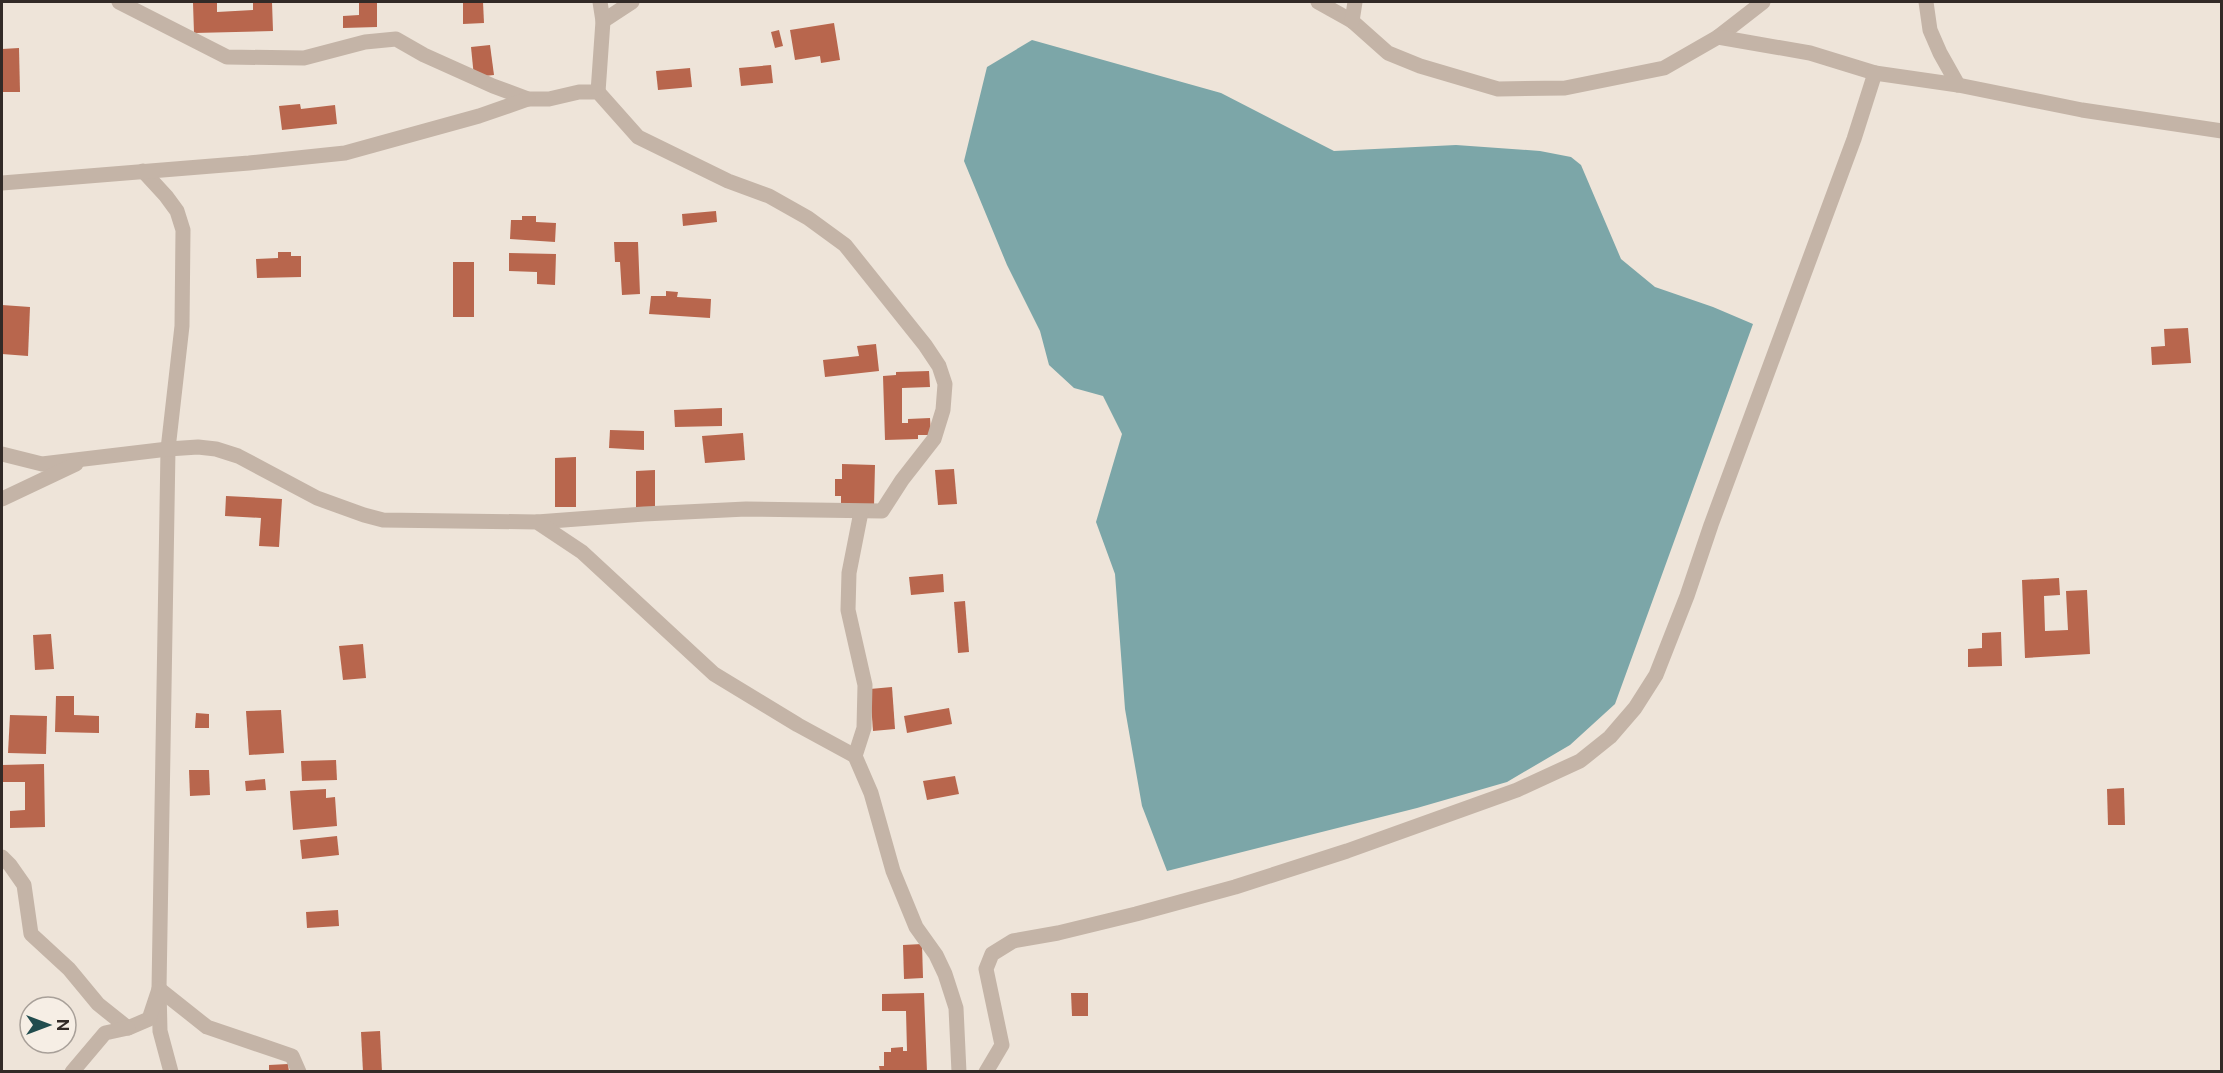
<svg xmlns="http://www.w3.org/2000/svg" width="2223" height="1073" font-family="'Public Sans',sans-serif">
<style>
.water{fill:#7ca6a8}
.building{fill:#b8664d}
.lines{fill:none;stroke-linecap:round;stroke-linejoin:round}
.minor{stroke:#c4b4a7;stroke-width:15}
</style>
<rect width="100%" height="100%" fill="#eee4d9"/>
<!-- water -->
<polygon class="water" points="1032,40 1221,93 1334,151 1456,145 1540,151 1571,157 1581,165 1621,259 1655,287 1713,307 1753,324 1615,704 1570,745 1507,782 1417,808 1167,871 1142,806 1125,709 1115,574 1096,522 1122,434 1103,396 1074,388 1049,365 1040,331 1007,265 964,161 987,67"/>
<!-- building -->
<g class="building">
<polygon points="217,2 217,12 253,10 253,2 272,2 273,31 194,33 193,3"/>
<polygon points="359,2 377,2 377,27 343,28 343,16 359,15"/>
<polygon points="463,2 483,2 484,23 463,24"/>
<polygon points="834,23 840,60 821,63 820,56 795,60 790,30"/>
<polygon points="779,30 783,46 775,48 771,32"/>
<polygon points="490,45 494,75 474,77 471,47"/>
<polygon points="19,48 20,92 2,92 2,49"/>
<polygon points="771,65 773,83 741,86 739,68"/>
<polygon points="690,68 692,87 658,90 656,71"/>
<polygon points="300,104 301,109 335,105 337,124 282,130 279,106"/>
<polygon points="716,211 717,222 683,226 682,214"/>
<polygon points="522,216 536,216 536,222 556,223 555,242 510,239 511,220 522,220"/>
<polygon points="614,242 638,242 640,294 622,295 620,262 615,262"/>
<polygon points="278,252 291,252 291,256 301,256 301,277 257,278 256,259 278,258"/>
<polygon points="509,253 556,254 555,285 537,284 537,272 509,271"/>
<rect x="453" y="262" width="21" height="55"/>
<polygon points="666,291 678,292 677,297 711,299 710,318 649,314 651,296 666,296"/>
<polygon points="2,305 30,307 28,356 2,354"/>
<polygon points="2188,328 2191,363 2152,365 2151,347 2165,346 2164,329"/>
<polygon points="876,344 879,371 825,377 823,360 859,356 857,346"/>
<polygon points="929,371 930,387 902,388 902,423 908,423 908,419 930,418 931,435 918,435 918,439 885,440 883,376 896,375 896,372"/>
<polygon points="722,408 722,426 675,427 674,410"/>
<polygon points="610,430 644,431 644,450 609,448"/>
<polygon points="743,433 745,460 705,463 702,436"/>
<polygon points="576,457 576,507 555,507 555,458"/>
<polygon points="842,464 875,465 874,506 841,505 841,496 835,496 835,479 842,479"/>
<polygon points="954,469 957,504 938,505 935,470"/>
<polygon points="655,470 655,508 636,508 636,471"/>
<polygon points="226,496 282,499 279,547 259,546 261,518 225,516"/>
<polygon points="943,574 944,592 911,595 909,577"/>
<polygon points="2059,578 2060,595 2044,596 2045,631 2068,630 2066,591 2087,590 2090,654 2025,658 2022,580"/>
<polygon points="965,601 969,652 958,653 954,602"/>
<polygon points="2001,632 2002,666 1968,667 1968,649 1982,648 1982,633"/>
<polygon points="51,634 54,669 35,670 33,635"/>
<polygon points="363,644 366,678 343,680 339,646"/>
<polygon points="892,687 895,729 873,731 870,689"/>
<polygon points="56,696 74,696 74,715 99,716 99,733 55,732"/>
<polygon points="949,708 952,724 907,733 904,716"/>
<polygon points="281,710 284,753 249,755 246,711"/>
<polygon points="196,713 209,714 209,728 195,728"/>
<polygon points="10,715 47,716 46,754 8,753"/>
<polygon points="336,760 337,780 302,781 301,761"/>
<polygon points="44,764 45,827 10,828 10,811 25,810 25,782 2,782 2,765"/>
<polygon points="189,770 209,770 210,795 190,796"/>
<polygon points="955,776 959,794 927,800 923,781"/>
<polygon points="265,779 266,790 246,791 245,781"/>
<polygon points="2124,788 2125,825 2108,825 2107,789"/>
<polygon points="326,789 326,798 335,797 337,826 293,830 290,791"/>
<polygon points="337,836 339,855 302,859 300,840"/>
<polygon points="338,910 339,926 307,928 306,912"/>
<polygon points="922,944 923,978 904,979 903,945"/>
<polygon points="924,993 927,1072 880,1072 879,1066 884,1066 884,1052 891,1052 891,1048 903,1047 903,1051 907,1051 906,1011 882,1011 882,994"/>
<polygon points="1071,993 1088,993 1088,1016 1072,1016"/>
<polygon points="380,1031 382,1072 363,1072 361,1032"/>
<polygon points="288,1064 289,1072 269,1072 269,1065"/>
</g>
<g class="lines">
<!-- minor -->
<g class="minor">
<polyline points="119,2 227,57 304,58 365,42 396,39 424,55 493,86 528,99 549,99 579,92 598,92 638,137 728,181 769,196 808,218 845,245 925,345 939,366 945,384 943,410 934,439 902,480 882,511 746,509 644,514 537,522"/>
<polyline points="1318,2 1352,21 1388,53 1420,66 1498,89 1565,88 1664,68 1718,37 1763,2"/>
<polyline points="1926,2 1930,30 1940,53 1958,85"/>
<polyline points="603,21 632,2"/>
<polyline points="1352,21 1355,2"/>
<polyline points="1718,37 1810,53 1875,73"/>
<polyline points="598,92 603,21 600,2"/>
<polyline points="143,171 166,196 177,211 183,230 182,326 168,449 159,989 160,1031 171,1072"/>
<polyline points="2,183 249,163 345,153 479,116 528,99"/>
<polyline points="2,454 42,464 168,449 198,447 216,449 238,456 317,498 364,515 383,520 537,522 582,552 714,674 798,725 855,756 871,793 893,871 916,927 936,955 945,974 956,1008 959,1072"/>
<polyline points="2,499 76,464"/>
<polyline points="855,756 864,728 865,685 848,610 849,573 861,512"/>
<polyline points="2,857 10,865 24,885 31,934 69,969 98,1004 128,1028 149,1019 159,989 207,1027 292,1056 299,1072"/>
<polyline points="72,1072 105,1033 128,1028"/>
<polyline points="986,1072 1002,1045 986,969 992,954 1013,941 1058,933 1136,914 1235,887 1347,851 1517,790 1580,761 1610,737 1635,708 1656,675 1687,596 1711,525 1854,139 1875,73 1958,85 2082,110 2222,131"/>
</g>
</g>
<!-- border -->
<rect width="2223" height="1073" fill="none" stroke="#322a27" stroke-width="6"/>
<!-- north arrow -->
<g transform="translate(48 1025) rotate(90)"><circle r="28" fill="#f6eee5" stroke="#a8a099" stroke-width="1.5"/>
<path d="M0-4.5L10 22L0 15L-10 22Z" fill="#214c4e"/>
<text y="-9" font-size="16" font-weight="bold" text-anchor="middle" fill="#322a27">N</text>
</g>
</svg>
